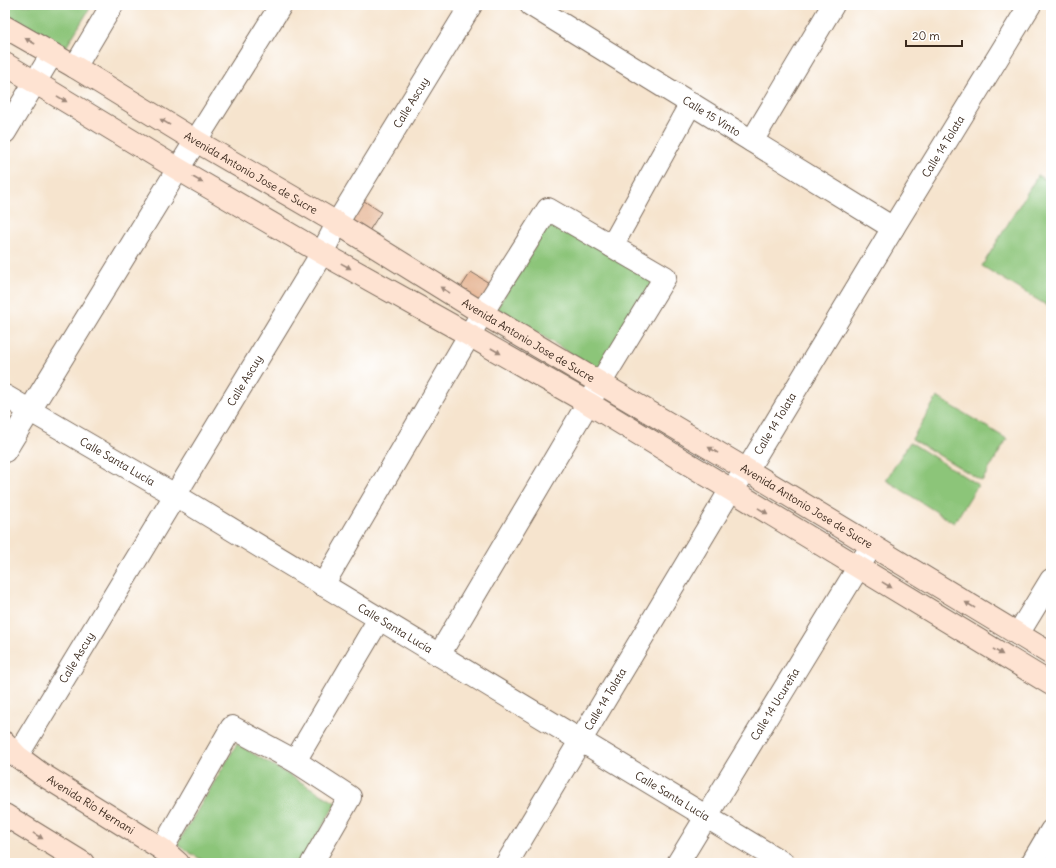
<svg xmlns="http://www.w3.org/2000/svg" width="1056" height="868" font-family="Delius,sans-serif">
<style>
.green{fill:#8cc579;stroke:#64784c}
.building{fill:#e7b898}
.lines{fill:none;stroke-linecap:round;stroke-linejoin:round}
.street-casing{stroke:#7c6b5c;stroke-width:24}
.secondary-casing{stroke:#7c6b5c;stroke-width:24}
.street{stroke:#fff;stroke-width:22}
.secondary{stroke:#fee3d2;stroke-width:22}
.oneway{fill:#9c8678}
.labels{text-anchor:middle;stroke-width:3;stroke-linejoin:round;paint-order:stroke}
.street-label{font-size:11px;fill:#3b2a1e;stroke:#fff}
</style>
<rect width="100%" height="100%" fill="#fff"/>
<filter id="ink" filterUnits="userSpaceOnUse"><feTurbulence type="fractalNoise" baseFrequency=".025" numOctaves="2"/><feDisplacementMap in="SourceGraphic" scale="8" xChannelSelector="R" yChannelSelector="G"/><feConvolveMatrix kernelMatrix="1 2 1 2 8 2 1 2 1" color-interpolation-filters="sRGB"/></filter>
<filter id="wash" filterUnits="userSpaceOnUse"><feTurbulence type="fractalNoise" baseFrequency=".012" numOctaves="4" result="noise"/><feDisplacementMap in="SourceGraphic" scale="16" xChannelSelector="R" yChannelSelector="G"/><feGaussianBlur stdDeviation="0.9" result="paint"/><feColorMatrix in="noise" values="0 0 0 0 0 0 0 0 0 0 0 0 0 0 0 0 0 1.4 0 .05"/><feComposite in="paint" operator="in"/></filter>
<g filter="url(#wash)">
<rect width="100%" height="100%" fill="#f6e4ce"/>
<!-- green -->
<g class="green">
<polygon points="5,5 92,5 63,52 5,18"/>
<polygon points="1038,175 1051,183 1051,308 982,266"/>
<polygon points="553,217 657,281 601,372 497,308"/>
<polygon points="937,397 1007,439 982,481 912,439"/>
<polygon points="910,442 978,485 954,523 886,480"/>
<polygon points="237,744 336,803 301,863 207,863 177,845"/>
</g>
<g id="blocks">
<!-- building -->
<g class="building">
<polygon points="358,197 381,212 367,234 344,220"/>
<polygon points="471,272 494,286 482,306 458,292"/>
</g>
</g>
</g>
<g filter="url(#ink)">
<use href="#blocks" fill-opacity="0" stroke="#7c6b5c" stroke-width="1"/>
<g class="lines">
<!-- street casing -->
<g class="street-casing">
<g id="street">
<path id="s1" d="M 531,5 L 893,228"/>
<polyline points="75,67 112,5"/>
<polyline points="5,132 52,54"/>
<polyline points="752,141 833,5"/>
<polyline points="612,246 691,103"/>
<path id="s2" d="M 5,396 L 175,495 L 783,863"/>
<polyline points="5,451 178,169 281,5"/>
<polyline points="323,585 484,310 548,209 665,277 588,403 439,655"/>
<polyline points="1018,634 1051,580"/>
<path id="s3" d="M 17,756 L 322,253 L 339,220 L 471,5"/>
<polyline points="295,761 379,619"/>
<polyline points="162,849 232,727 295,761 350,797 312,863"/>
<path id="s4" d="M 507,863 L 730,491 L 747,470 L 893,228 L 1030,5"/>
<path id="s5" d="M 678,863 L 872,545"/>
<polyline points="1032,863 1051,831"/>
</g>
</g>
<!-- secondary casing -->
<g class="secondary-casing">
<g id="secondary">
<path id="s6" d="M 5,27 L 75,67 L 196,141 L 337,223 L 482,313 L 747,470 L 1051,654"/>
<polyline points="5,64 178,169 322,253 469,335 588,403 1051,684"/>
<path id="s7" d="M 5,743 L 17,756 L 40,773 L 162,849 L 178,863"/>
<polyline points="5,815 83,863"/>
</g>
</g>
<!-- street -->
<use href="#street" class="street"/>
<!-- secondary -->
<use href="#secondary" class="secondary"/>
</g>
<!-- one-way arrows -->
<defs><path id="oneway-solid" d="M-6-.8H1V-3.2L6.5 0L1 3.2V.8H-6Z"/></defs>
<g class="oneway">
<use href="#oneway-solid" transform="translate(30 41) rotate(-150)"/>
<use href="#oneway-solid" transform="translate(62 99) rotate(31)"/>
<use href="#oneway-solid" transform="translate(165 122) rotate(-149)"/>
<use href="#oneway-solid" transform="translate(198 180) rotate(30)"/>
<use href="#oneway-solid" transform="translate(346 266) rotate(29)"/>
<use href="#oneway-solid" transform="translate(445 290) rotate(-148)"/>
<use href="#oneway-solid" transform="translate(496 351) rotate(30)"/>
<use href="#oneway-solid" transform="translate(713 450) rotate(-149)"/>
<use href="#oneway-solid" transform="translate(763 511) rotate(31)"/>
<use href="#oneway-solid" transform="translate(887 585) rotate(31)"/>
<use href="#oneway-solid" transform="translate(970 605) rotate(-149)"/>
<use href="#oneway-solid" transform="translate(998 652) rotate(31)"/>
<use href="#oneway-solid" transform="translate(38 836) rotate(31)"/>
</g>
</g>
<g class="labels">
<!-- street labels -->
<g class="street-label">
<text dy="4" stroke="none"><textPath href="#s3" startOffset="763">Calle Ascuy</textPath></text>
<text dy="4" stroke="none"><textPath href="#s1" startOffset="212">Calle 15 Vinto</textPath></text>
<text dy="4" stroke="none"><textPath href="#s4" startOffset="839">Calle 14 Tolata</textPath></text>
<text dy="4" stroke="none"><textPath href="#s6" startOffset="286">Avenida Antonio Jose de Sucre</textPath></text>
<text dy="4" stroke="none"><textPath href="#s6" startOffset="610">Avenida Antonio Jose de Sucre</textPath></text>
<text dy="4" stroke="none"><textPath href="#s3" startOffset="439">Calle Ascuy</textPath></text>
<text dy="4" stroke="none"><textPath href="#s4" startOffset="515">Calle 14 Tolata</textPath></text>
<text dy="4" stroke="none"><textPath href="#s2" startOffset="130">Calle Santa Lucía</textPath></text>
<text dy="4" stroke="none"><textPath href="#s6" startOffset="934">Avenida Antonio Jose de Sucre</textPath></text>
<text dy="4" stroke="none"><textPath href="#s2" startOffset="454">Calle Santa Lucía</textPath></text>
<text dy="4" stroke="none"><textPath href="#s3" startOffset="115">Calle Ascuy</textPath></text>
<text dy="4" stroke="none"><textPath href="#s4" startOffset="191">Calle 14 Tolata</textPath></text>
<text dy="4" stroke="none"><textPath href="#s5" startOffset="186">Calle 14 Ucureña</textPath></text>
<text dy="4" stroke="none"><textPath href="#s2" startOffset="778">Calle Santa Lucía</textPath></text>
<text dy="4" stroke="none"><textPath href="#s7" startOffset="106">Avenida Río Hernani</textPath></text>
</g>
</g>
<!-- margin -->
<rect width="1056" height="868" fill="none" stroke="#fff" stroke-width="20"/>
<!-- scale -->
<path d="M906 40v6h56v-6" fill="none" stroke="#3b2a1e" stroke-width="2"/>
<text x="912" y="40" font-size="12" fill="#3b2a1e" stroke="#ffffff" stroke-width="3" paint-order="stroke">20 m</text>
</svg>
